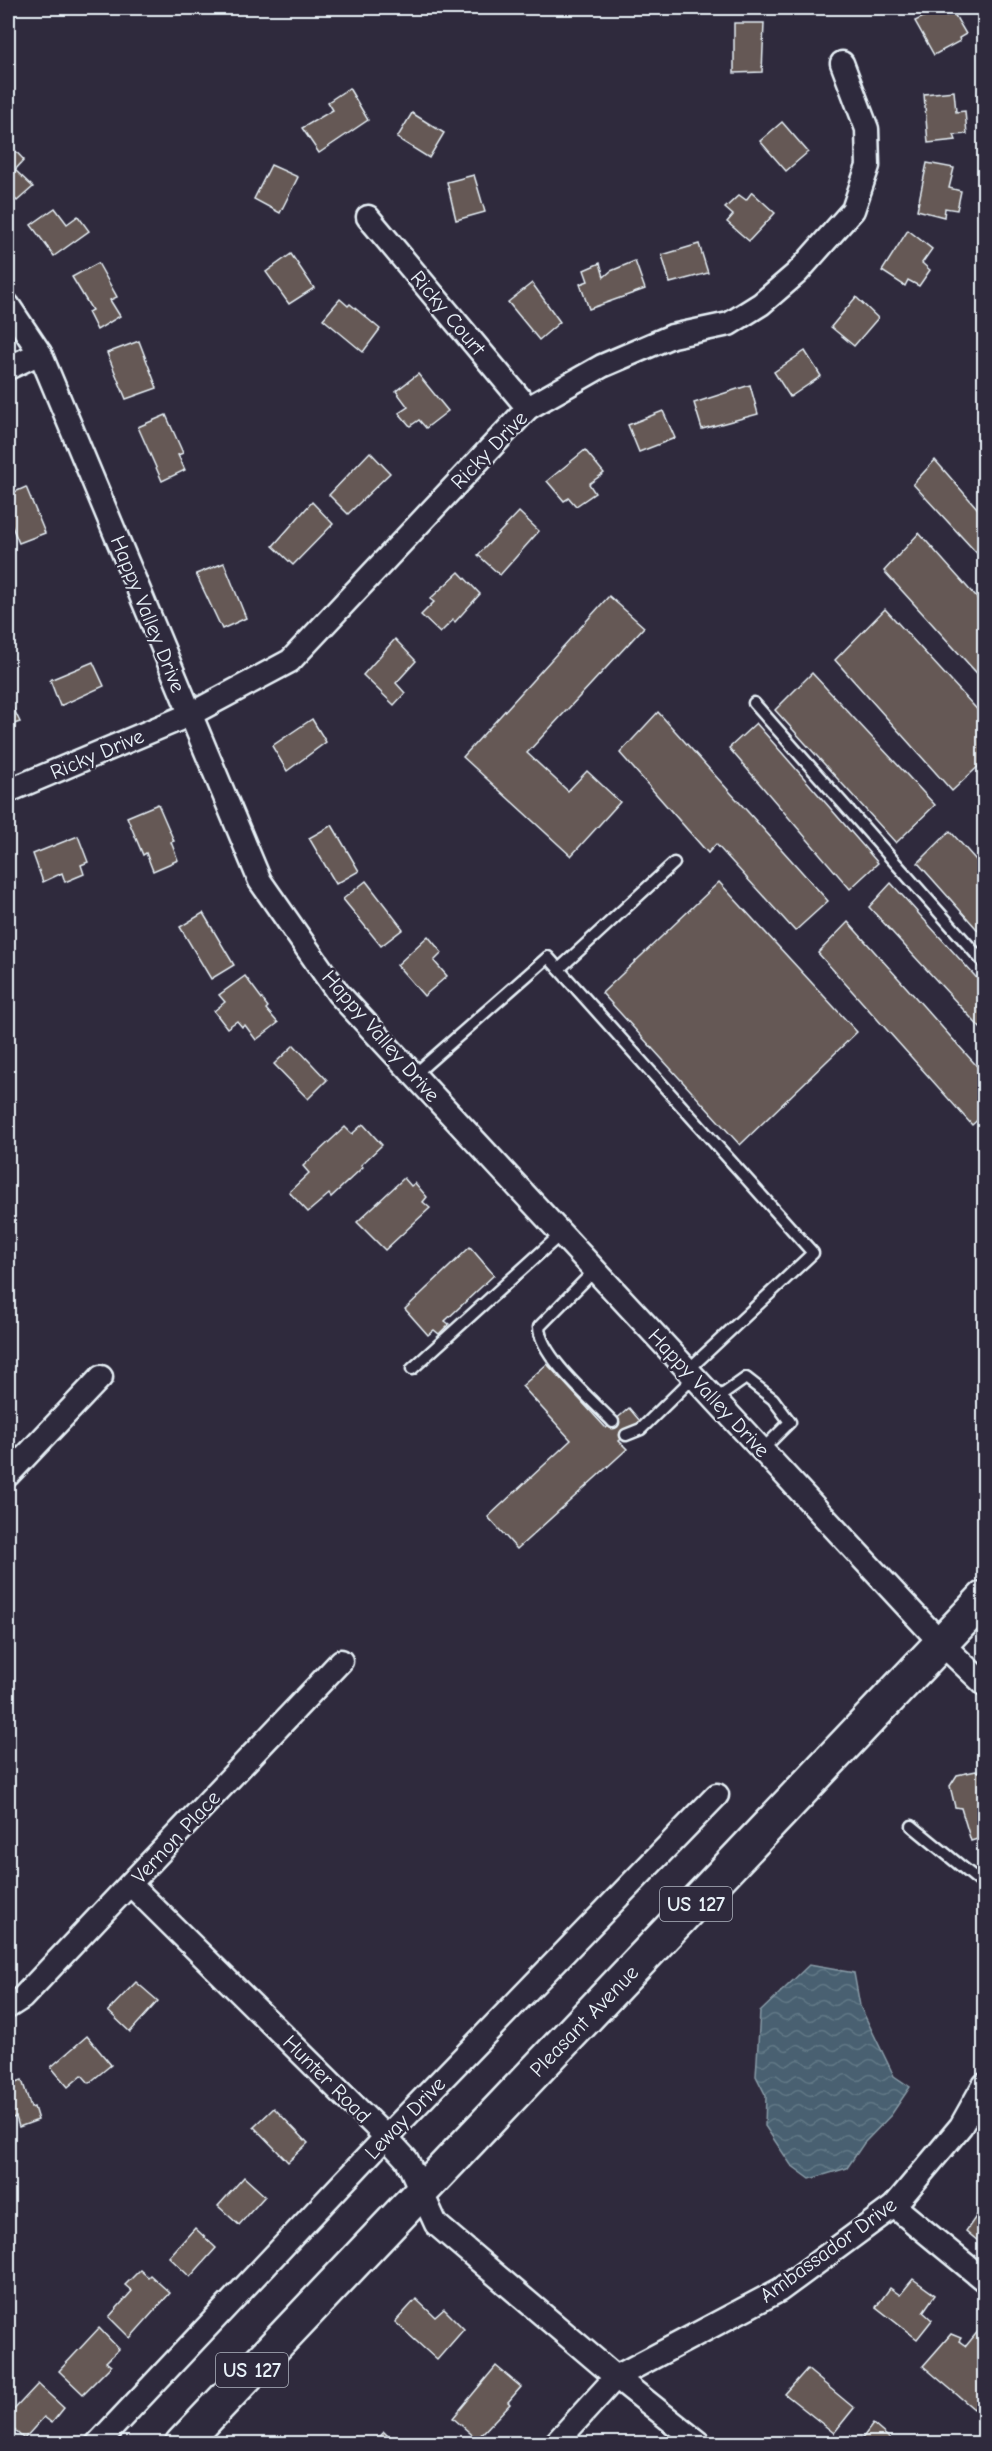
<svg xmlns="http://www.w3.org/2000/svg" width="992" height="2451" font-family="'Comic Neue',sans-serif">
<style>
.water{fill:url(#water-waves);stroke:#889ba7;stroke-width:1.5}
.building{fill:#655954;stroke:#e8f1f8;stroke-width:1.5}
.lines{fill:none;stroke-linecap:round;stroke-linejoin:round}
.lane-casing{stroke:#e8f1f8;stroke-width:15}
.street-casing{stroke:#e8f1f8;stroke-width:27}
.primary-casing{stroke:#e8f1f8;stroke-width:38}
.lane{stroke:#2f2a3d;stroke-width:10}
.street{stroke:#2f2a3d;stroke-width:22}
.primary{stroke:#2f2a3d;stroke-width:33}
.labels{text-anchor:middle;stroke-width:5;stroke-linejoin:round;paint-order:stroke}
.shield{fill:#2f2a3d;stroke:#b0b5c0;stroke-width:1.5}
.shield-label{font-size:20px;font-weight:bold;fill:#e8f1f8}
.street-label{font-size:21px;fill:#e8f1f8;stroke:#2f2a3d}
</style>
<defs>
<pattern id="water-waves" width="16" height="10" patternUnits="userSpaceOnUse" patternTransform="scale(1.5)"><rect width="16" height="10" fill="#486171"/><path d="M0 5q4-4 8 0t8 0" fill="none" stroke="#627886"/></pattern>
</defs>
<rect width="100%" height="100%" fill="#2f2a3d"/>
<filter id="ink" filterUnits="userSpaceOnUse"><feTurbulence type="fractalNoise" baseFrequency=".0167" numOctaves="2"/><feDisplacementMap in="SourceGraphic" scale="12" xChannelSelector="R" yChannelSelector="G"/><feConvolveMatrix kernelMatrix="1 2 1 2 8 2 1 2 1" color-interpolation-filters="sRGB"/></filter>
<g filter="url(#ink)">
<!-- water -->
<polygon class="water" points="809,1965 854,1973 860,2006 894,2076 910,2087 891,2115 864,2143 847,2168 810,2179 791,2165 765,2126 766,2096 756,2076 760,2012"/>
<!-- building -->
<g class="building">
<polygon points="942,8 946,16 953,12 966,34 959,38 960,41 934,55 915,21"/>
<polygon points="734,23 764,23 762,72 734,73"/>
<polygon points="349,88 368,120 319,153 302,128 333,110 328,102"/>
<polygon points="954,91 956,112 965,111 967,134 954,135 956,140 928,143 924,94"/>
<polygon points="412,113 444,133 429,158 397,138"/>
<polygon points="782,122 808,152 786,171 760,141"/>
<polygon points="8,143 24,160 15,170 33,187 17,201 8,192"/>
<polygon points="927,163 954,168 949,188 961,191 957,210 945,208 944,217 917,210"/>
<polygon points="271,165 298,177 280,213 254,199"/>
<polygon points="474,175 485,212 456,220 447,182"/>
<polygon points="752,192 775,213 749,241 727,222 733,215 725,208 739,195 746,200"/>
<polygon points="55,208 67,224 78,216 89,231 54,256 31,225"/>
<polygon points="908,230 932,249 922,263 930,270 919,286 908,280 905,286 882,271"/>
<polygon points="699,244 708,273 670,283 662,255"/>
<polygon points="291,254 314,288 289,304 266,272"/>
<polygon points="635,261 645,289 589,309 580,284 588,281 584,270 600,263 604,277 611,271"/>
<polygon points="98,263 117,297 110,300 120,316 97,330 88,312 92,310 72,277"/>
<polygon points="532,283 560,322 539,340 508,302"/>
<polygon points="856,297 878,318 854,346 831,327"/>
<polygon points="340,299 348,306 350,304 380,329 363,352 323,319"/>
<polygon points="139,341 157,388 126,399 107,353"/>
<polygon points="805,351 821,376 790,397 774,372"/>
<polygon points="418,374 448,411 426,428 419,420 410,426 399,413 408,407 396,391"/>
<polygon points="750,385 758,414 702,429 694,403"/>
<polygon points="663,411 675,438 639,452 628,425"/>
<polygon points="166,415 183,453 178,455 185,470 162,481 138,427"/>
<polygon points="585,450 604,473 589,484 595,493 576,506 569,498 564,501 547,481"/>
<polygon points="370,452 390,473 348,514 329,495"/>
<polygon points="935,460 984,516 984,561 913,484"/>
<polygon points="26,487 45,533 19,543 8,517 8,495"/>
<polygon points="312,502 333,524 293,565 273,546"/>
<polygon points="519,512 539,531 500,575 478,555"/>
<polygon points="919,533 984,606 984,681 884,571"/>
<polygon points="224,563 246,618 222,629 196,574"/>
<polygon points="459,572 480,594 455,622 453,620 440,633 421,615 434,602 430,599"/>
<polygon points="609,596 644,627 527,753 568,791 587,771 620,802 571,856 463,757"/>
<polygon points="885,609 984,717 984,761 952,791 835,660"/>
<polygon points="395,639 416,661 396,683 405,693 394,705 363,675"/>
<polygon points="93,662 104,686 60,706 50,680"/>
<polygon points="812,673 935,805 896,843 775,710"/>
<polygon points="8,697 20,722 8,726"/>
<polygon points="658,712 828,901 795,931 716,844 708,853 620,753"/>
<polygon points="312,719 326,742 287,771 272,746"/>
<polygon points="756,723 878,863 850,889 729,748"/>
<polygon points="158,804 174,841 171,842 178,860 153,871 146,853 143,855 127,817"/>
<polygon points="332,825 359,871 336,884 309,838"/>
<polygon points="950,831 984,869 984,937 918,863"/>
<polygon points="78,836 88,862 81,865 84,874 65,882 62,873 43,882 33,854"/>
<polygon points="8,874 14,892 8,894"/>
<polygon points="366,881 403,929 381,946 343,899"/>
<polygon points="719,882 857,1032 740,1145 602,993"/>
<polygon points="891,883 984,986 984,1032 869,907"/>
<polygon points="203,913 234,965 211,979 180,927"/>
<polygon points="848,922 984,1074 984,1114 972,1125 818,953"/>
<polygon points="428,936 442,953 434,961 447,976 424,996 397,965"/>
<polygon points="245,976 268,1007 266,1009 278,1023 256,1040 245,1025 242,1027 237,1021 227,1028 214,1011 225,1002 219,995"/>
<polygon points="294,1045 327,1080 308,1099 274,1064"/>
<polygon points="363,1124 382,1145 361,1165 363,1167 331,1197 329,1194 308,1212 289,1192 309,1173 303,1166 345,1127 352,1134"/>
<polygon points="404,1178 411,1186 415,1183 427,1197 423,1202 430,1208 385,1250 357,1222"/>
<polygon points="470,1247 494,1275 445,1321 449,1324 439,1334 434,1330 428,1335 405,1309"/>
<polygon points="547,1364 606,1428 629,1408 640,1421 619,1441 627,1449 517,1549 488,1517 571,1440 522,1386"/>
<polygon points="976,1771 984,1774 984,1837 971,1841 961,1808 955,1807 950,1786 957,1775"/>
<polygon points="136,1982 158,2001 130,2032 108,2011"/>
<polygon points="87,2036 111,2065 89,2083 82,2075 68,2087 51,2067"/>
<polygon points="22,2080 31,2108 34,2107 38,2120 19,2127 16,2117 8,2119 8,2085"/>
<polygon points="274,2108 308,2143 288,2162 254,2127"/>
<polygon points="244,2177 265,2196 239,2225 218,2206"/>
<polygon points="984,2210 984,2246 966,2231 977,2215 980,2217"/>
<polygon points="195,2228 216,2248 190,2277 169,2257"/>
<polygon points="140,2270 148,2277 150,2275 170,2293 130,2338 109,2317 132,2291 125,2285"/>
<polygon points="913,2279 935,2295 923,2312 932,2320 917,2339 876,2307 890,2288 900,2295"/>
<polygon points="416,2299 435,2317 444,2309 464,2329 437,2360 395,2322"/>
<polygon points="99,2328 119,2349 106,2362 111,2366 83,2394 59,2371"/>
<polygon points="979,2330 984,2335 984,2397 974,2409 923,2366 951,2334 961,2338 959,2341 966,2346"/>
<polygon points="496,2366 521,2387 508,2402 510,2404 477,2439 453,2418"/>
<polygon points="807,2369 854,2408 834,2433 785,2394"/>
<polygon points="38,2384 64,2408 52,2423 44,2417 24,2439 8,2424 8,2416"/>
<polygon points="873,2424 896,2444 858,2444"/>
<polygon points="384,2432 396,2444 373,2444"/>
</g>
<g class="lines">
<!-- lane casing -->
<g class="lane-casing">
<g id="lane">
<polyline points="754,703 984,963"/>
<polyline points="559,969 674,863"/>
<polyline points="414,1075 548,957 813,1253 688,1370"/>
<path d="M 595,1270 L 539,1327 C 540,1356 592,1400 613,1422"/>
<polyline points="412,1369 561,1234"/>
<polyline points="715,1400 746,1378 773,1399 790,1422 762,1450"/>
<polyline points="626,1435 641,1429 694,1377"/>
<polyline points="912,1826 984,1885"/>
</g>
</g>
<!-- street casing -->
<g class="street-casing">
<g id="street">
<polyline points="368,217 528,408"/>
<polyline points="8,305 40,353 260,881 338,993 941,1643 984,1684"/>
<polyline points="8,368 40,353"/>
<polyline points="8,791 189,715 290,661 528,408 602,366 672,336 729,324 761,304 797,273 853,210 868,166 867,129 842,63"/>
<polyline points="8,1475 101,1377"/>
<polyline points="131,1885 386,2137 407,2160 436,2224 616,2377 700,2444"/>
<polyline points="8,2007 22,1998 341,1661"/>
<polyline points="894,2206 984,2280"/>
<polyline points="97,2444 386,2137 717,1795"/>
<polyline points="555,2444 616,2377 780,2290 894,2206 961,2126 984,2085"/>
</g>
</g>
<!-- primary casing -->
<g class="primary-casing">
<polyline id="primary" points="182,2444 984,1598"/>
</g>
<!-- lane -->
<use href="#lane" class="lane"/>
<!-- street -->
<use href="#street" class="street"/>
<!-- primary -->
<use href="#primary" class="primary"/>
</g>
</g>
<g class="labels">
<!-- shield labels -->
<g class="shield">
<rect x="660" y="1887" width="72" height="34" rx="4.5"/>
<rect x="216" y="2353" width="72" height="34" rx="4.5"/>
</g>
<g class="shield-label">
<text x="696" y="1911">US 127</text>
<text x="252" y="2377">US 127</text>
</g>
<!-- street labels -->
<g class="street-label">
<text transform="translate(448 313) rotate(50)" y="7">Ricky Court</text>
<text transform="translate(489 450) rotate(-46)" y="7">Ricky Drive</text>
<text transform="translate(148 614) rotate(68)" y="7">Happy Valley Drive</text>
<text transform="translate(97 754) rotate(-23)" y="7">Ricky Drive</text>
<text transform="translate(381 1036) rotate(49)" y="7">Happy Valley Drive</text>
<text transform="translate(709 1393) rotate(47)" y="7">Happy Valley Drive</text>
<text transform="translate(176 1837) rotate(-47)" y="7">Vernon Place</text>
<text transform="translate(584 2021) rotate(-46)" y="7">Pleasant Avenue</text>
<text transform="translate(327 2079) rotate(45)" y="7">Hunter Road</text>
<text transform="translate(405 2118) rotate(-46)" y="7">Leway Drive</text>
<text transform="translate(828 2250) rotate(-36)" y="7">Ambassador Drive</text>
</g>
</g>
<!-- margin -->
<rect width="992" height="2451" fill="none" stroke="#2f2a3d" stroke-width="30"/>
<rect x="15" y="15" width="962" height="2421" fill="none" stroke="#e8f1f8" stroke-width="2" filter="url(#ink)"/>
</svg>
